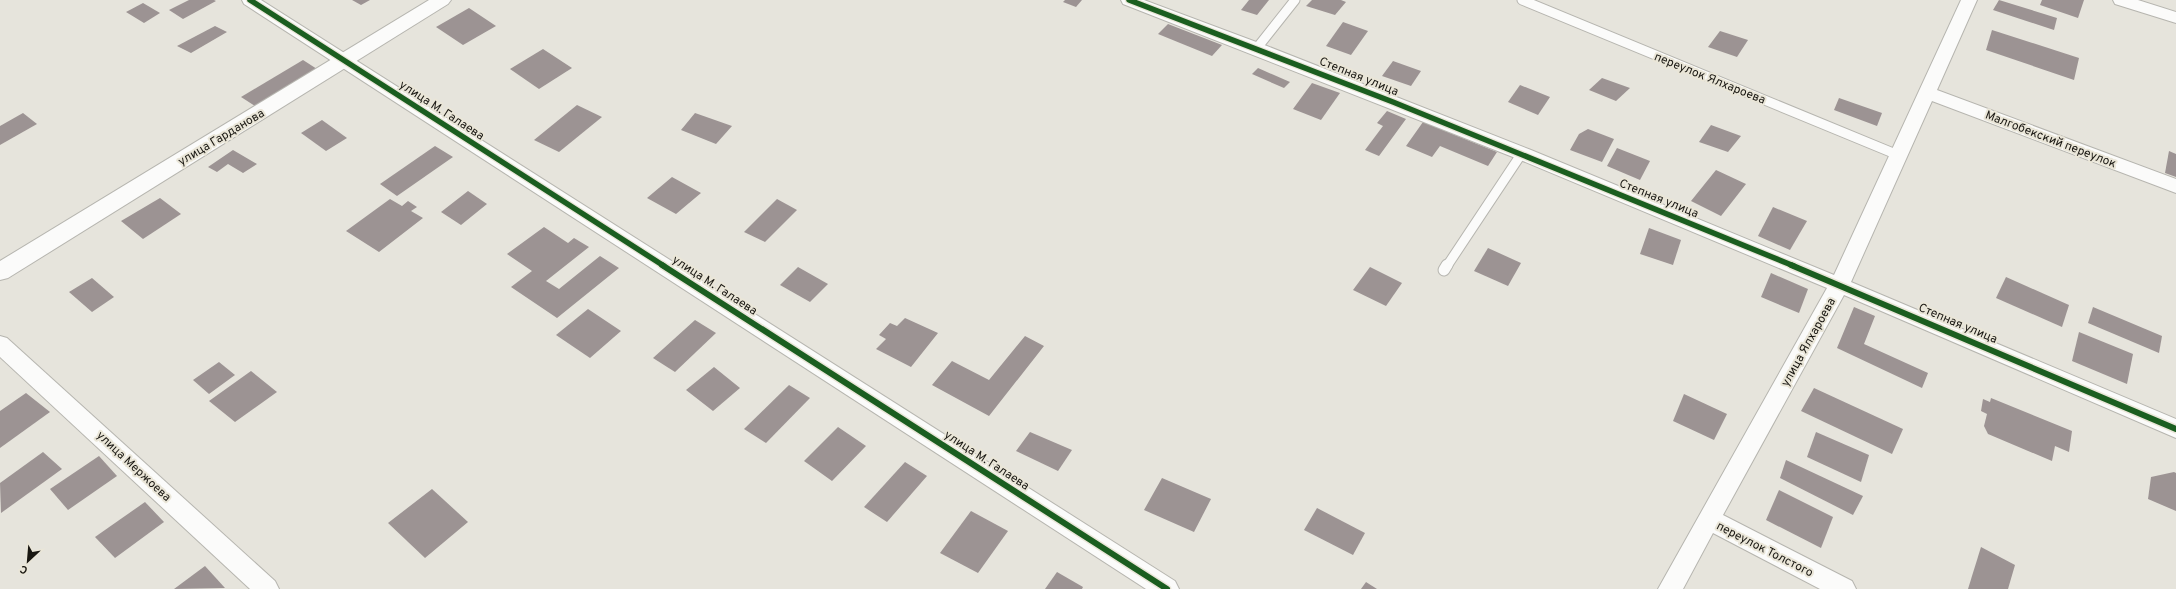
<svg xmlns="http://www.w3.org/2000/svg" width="2176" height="589" font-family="Overpass,sans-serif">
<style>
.building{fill:#9c9393}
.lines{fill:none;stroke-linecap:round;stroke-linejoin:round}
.lane-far1-casing{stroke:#b6b5af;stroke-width:11}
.lane-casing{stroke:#b6b5af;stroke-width:13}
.street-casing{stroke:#b6b5af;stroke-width:2}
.secondary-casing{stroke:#b6b5af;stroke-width:2}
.lane-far1{stroke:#fbfbfa;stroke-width:9}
.lane{stroke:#fbfbfa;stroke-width:11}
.street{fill:#fbfbfa;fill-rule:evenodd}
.secondary{fill:#fbfbfa;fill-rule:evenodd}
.cycleway-far1-casing{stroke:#eae6d8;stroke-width:8}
.cycleway-casing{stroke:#eae6d8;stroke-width:9}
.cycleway-far1{stroke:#1b5e20;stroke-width:5.5}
.cycleway{stroke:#1b5e20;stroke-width:6}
.labels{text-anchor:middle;stroke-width:4;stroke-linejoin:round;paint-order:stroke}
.street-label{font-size:12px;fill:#191712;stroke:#eae6d8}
</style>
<rect width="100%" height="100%" fill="#e6e4dc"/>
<!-- building -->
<g class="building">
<polygon points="189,0 214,0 216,1 183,19 169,10"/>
<polygon points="352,0 370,0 361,5"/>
<polygon points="1065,0 1082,0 1076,7 1063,2"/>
<polygon points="1249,0 1269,0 1257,15 1241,10"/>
<polygon points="1312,0 1341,0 1346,2 1335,15 1306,6"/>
<polygon points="1999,0 2057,18 2054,30 1993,10"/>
<polygon points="2042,0 2084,0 2078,18 2040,5"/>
<polygon points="143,3 160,13 144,23 126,12"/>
<polygon points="469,8 496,26 463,45 436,27"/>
<polygon points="1343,22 1368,31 1351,55 1326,46"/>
<polygon points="1168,24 1222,45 1212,56 1158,34"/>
<polygon points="215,26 227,32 191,53 177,46"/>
<polygon points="1992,30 2079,58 2074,80 1986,50"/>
<polygon points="1720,31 1748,40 1737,57 1708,47"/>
<polygon points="543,49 572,68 539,89 510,69"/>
<polygon points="303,60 317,69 255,106 241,97"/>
<polygon points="1393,61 1421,71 1411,86 1382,76"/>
<polygon points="1258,68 1290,82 1284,88 1252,74"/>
<polygon points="1602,78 1630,88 1616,101 1589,90"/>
<polygon points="1312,83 1340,93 1321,120 1293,109"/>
<polygon points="1520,85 1550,97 1538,115 1508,102"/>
<polygon points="1839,98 1882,113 1877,126 1834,110"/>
<polygon points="577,105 602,117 559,152 534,140"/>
<polygon points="1387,111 1406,119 1379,156 1365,150 1383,126 1377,123"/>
<polygon points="23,113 37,124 0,145 0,126"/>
<polygon points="695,113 732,126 716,144 681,130"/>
<polygon points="322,120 347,138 326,151 301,133"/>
<polygon points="1423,122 1497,152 1488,166 1440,146 1432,157 1406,146"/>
<polygon points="1711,125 1741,136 1728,152 1699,142"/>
<polygon points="1588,129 1614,139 1602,162 1570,150 1579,134"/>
<polygon points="435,146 453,157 397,196 380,184"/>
<polygon points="1617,148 1650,161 1640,180 1607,166"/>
<polygon points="233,150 257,164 243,173 228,164 217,172 208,167"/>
<polygon points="2169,151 2176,154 2176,177 2165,173"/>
<polygon points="1716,170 1746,184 1721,216 1691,201"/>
<polygon points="672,177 701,193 676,214 647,198"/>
<polygon points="468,191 487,204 461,225 441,212"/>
<polygon points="160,198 181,214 143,239 121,221"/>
<polygon points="390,199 402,206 408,201 417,207 411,211 423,218 379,252 346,231"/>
<polygon points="777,199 797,210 765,242 744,232"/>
<polygon points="1773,207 1807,221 1790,250 1758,236"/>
<polygon points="544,227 568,243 574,238 589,247 546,281 559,289 600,256 619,268 557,318 511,287 532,271 507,254"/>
<polygon points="1649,228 1681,240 1673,265 1640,254"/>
<polygon points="1488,248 1521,263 1508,286 1474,271"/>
<polygon points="798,267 828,284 810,302 780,285"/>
<polygon points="1370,267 1402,283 1386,306 1353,290"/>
<polygon points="1771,273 1808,289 1799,313 1761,297"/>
<polygon points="2006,277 2069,305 2062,327 1996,298"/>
<polygon points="92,278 114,297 92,312 69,292"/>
<polygon points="1854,307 1875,316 1864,344 1928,373 1922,388 1837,348"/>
<polygon points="2093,307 2162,336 2159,353 2088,323"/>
<polygon points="588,309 621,331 590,358 556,335"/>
<polygon points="905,318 938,333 911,367 876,349 886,339 879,335 890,323 897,326"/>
<polygon points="695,320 716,333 675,372 653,358"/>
<polygon points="2079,332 2133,354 2127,384 2072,361"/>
<polygon points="1025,336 1044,346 989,416 932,385 952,361 989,380"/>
<polygon points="219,362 235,375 209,394 193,380"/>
<polygon points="714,367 740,388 713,411 686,390"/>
<polygon points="251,371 277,392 235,422 209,401"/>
<polygon points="789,385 810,398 766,443 744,429"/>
<polygon points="1814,388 1903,429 1892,454 1801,411"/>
<polygon points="26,393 50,412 0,448 0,411"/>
<polygon points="1684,394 1727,414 1714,440 1673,421"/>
<polygon points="1991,398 2072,431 2069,452 2055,446 2052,461 1988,434 1984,426 1987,414 1981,411 1983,399 1990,402"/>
<polygon points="838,427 866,446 832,481 804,461"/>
<polygon points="1030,432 1072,450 1058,471 1016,451"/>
<polygon points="1816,432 1869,455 1861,482 1807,457"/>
<polygon points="43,452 62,469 1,513 0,483"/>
<polygon points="99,456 117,476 68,510 50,489"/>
<polygon points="1786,460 1863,496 1853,515 1780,478"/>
<polygon points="905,462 927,476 887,522 864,507"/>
<polygon points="2174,472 2176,473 2176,511 2148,499 2151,477"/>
<polygon points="1162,478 1211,499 1194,532 1144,510"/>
<polygon points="432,489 468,522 425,558 388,523"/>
<polygon points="1779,490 1833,517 1821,548 1766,520"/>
<polygon points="145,502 164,522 115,558 95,537"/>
<polygon points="1317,508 1365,533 1353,555 1304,530"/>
<polygon points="971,511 1008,531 978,573 940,553"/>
<polygon points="1981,547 2015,565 2008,589 1968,589"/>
<polygon points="205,566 225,588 174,589"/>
<polygon points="1057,572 1083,587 1082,589 1045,589"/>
<polygon points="1366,582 1377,589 1361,589"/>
</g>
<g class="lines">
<!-- lane-far1 casing -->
<g class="lane-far1-casing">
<g id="lane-far1">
<polyline points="1522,0 1898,155"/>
<polyline points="1257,48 1295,0"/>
<polyline points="1447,266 1522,153"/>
</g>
</g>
<!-- lane casing -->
<g class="lane-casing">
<polyline id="lane" points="1444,270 1447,265"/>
</g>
<!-- street casing -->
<g class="street-casing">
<g id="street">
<polygon points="242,0 261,0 1175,581 1179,589 1146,589 244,4"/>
<polygon points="1121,0 1144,0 1267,46 1531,150 1834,275 1961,0 1977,0 1937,90 2176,179 2176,193 1932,101 1851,282 2176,419 2176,438 1844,295 1723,515 1852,581 1856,589 1820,589 1713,533 1683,589 1658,589 1827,288 1518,159 1123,4"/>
<polygon points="2113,0 2138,0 2176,12 2176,23 2115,4"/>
<polygon points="0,336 7,338 275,581 279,589 250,589 0,357"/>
</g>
</g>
<!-- secondary casing -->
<g class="secondary-casing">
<polygon id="secondary" points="429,0 451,0 448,4 8,278 0,280 0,261"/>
</g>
<!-- lane-far1 -->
<use href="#lane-far1" class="lane-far1"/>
<!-- lane -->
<use href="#lane" class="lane"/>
<!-- street -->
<use href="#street" class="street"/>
<!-- secondary -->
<use href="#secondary" class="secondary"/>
<!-- cycleway-far1 casing -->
<g class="cycleway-far1-casing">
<g id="cycleway-far1">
<polyline points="250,0 664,266"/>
<polyline points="1129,0 1393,102 1794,266"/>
</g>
</g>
<!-- cycleway casing -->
<g class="cycleway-casing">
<g id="cycleway">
<polyline points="662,265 1167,589"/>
<polyline points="1791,265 2176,429"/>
</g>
</g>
<!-- cycleway-far1 -->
<use href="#cycleway-far1" class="cycleway-far1"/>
<!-- cycleway -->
<use href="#cycleway" class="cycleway"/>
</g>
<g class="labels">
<!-- street labels -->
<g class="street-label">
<text transform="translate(1359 76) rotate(22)" y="4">Степная улица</text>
<text transform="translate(1710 78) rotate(22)" y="4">переулок Ялхароева</text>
<text transform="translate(442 110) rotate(33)" y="4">улица М. Галаева</text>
<text transform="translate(221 137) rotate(-31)" y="4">улица Гарданова</text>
<text transform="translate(2051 139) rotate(21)" y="4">Малгобекский переулок</text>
<text transform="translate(1659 198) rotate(22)" y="4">Степная улица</text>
<text transform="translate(715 285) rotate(33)" y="4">улица М. Галаева</text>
<text transform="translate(1958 323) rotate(23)" y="4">Степная улица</text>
<text transform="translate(1808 342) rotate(-61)" y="4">улица Ялхароева</text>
<text transform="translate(987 460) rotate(33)" y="4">улица М. Галаева</text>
<text transform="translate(134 466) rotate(43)" y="4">улица Мержоева</text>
<text transform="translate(1765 549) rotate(27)" y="4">переулок Толстого</text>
</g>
</g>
<!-- north arrow -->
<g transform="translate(28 561) rotate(206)" stroke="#eae6d8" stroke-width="3" paint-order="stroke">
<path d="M0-3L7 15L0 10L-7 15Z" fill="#191712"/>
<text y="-6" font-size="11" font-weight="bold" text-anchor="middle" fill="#191712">С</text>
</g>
</svg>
